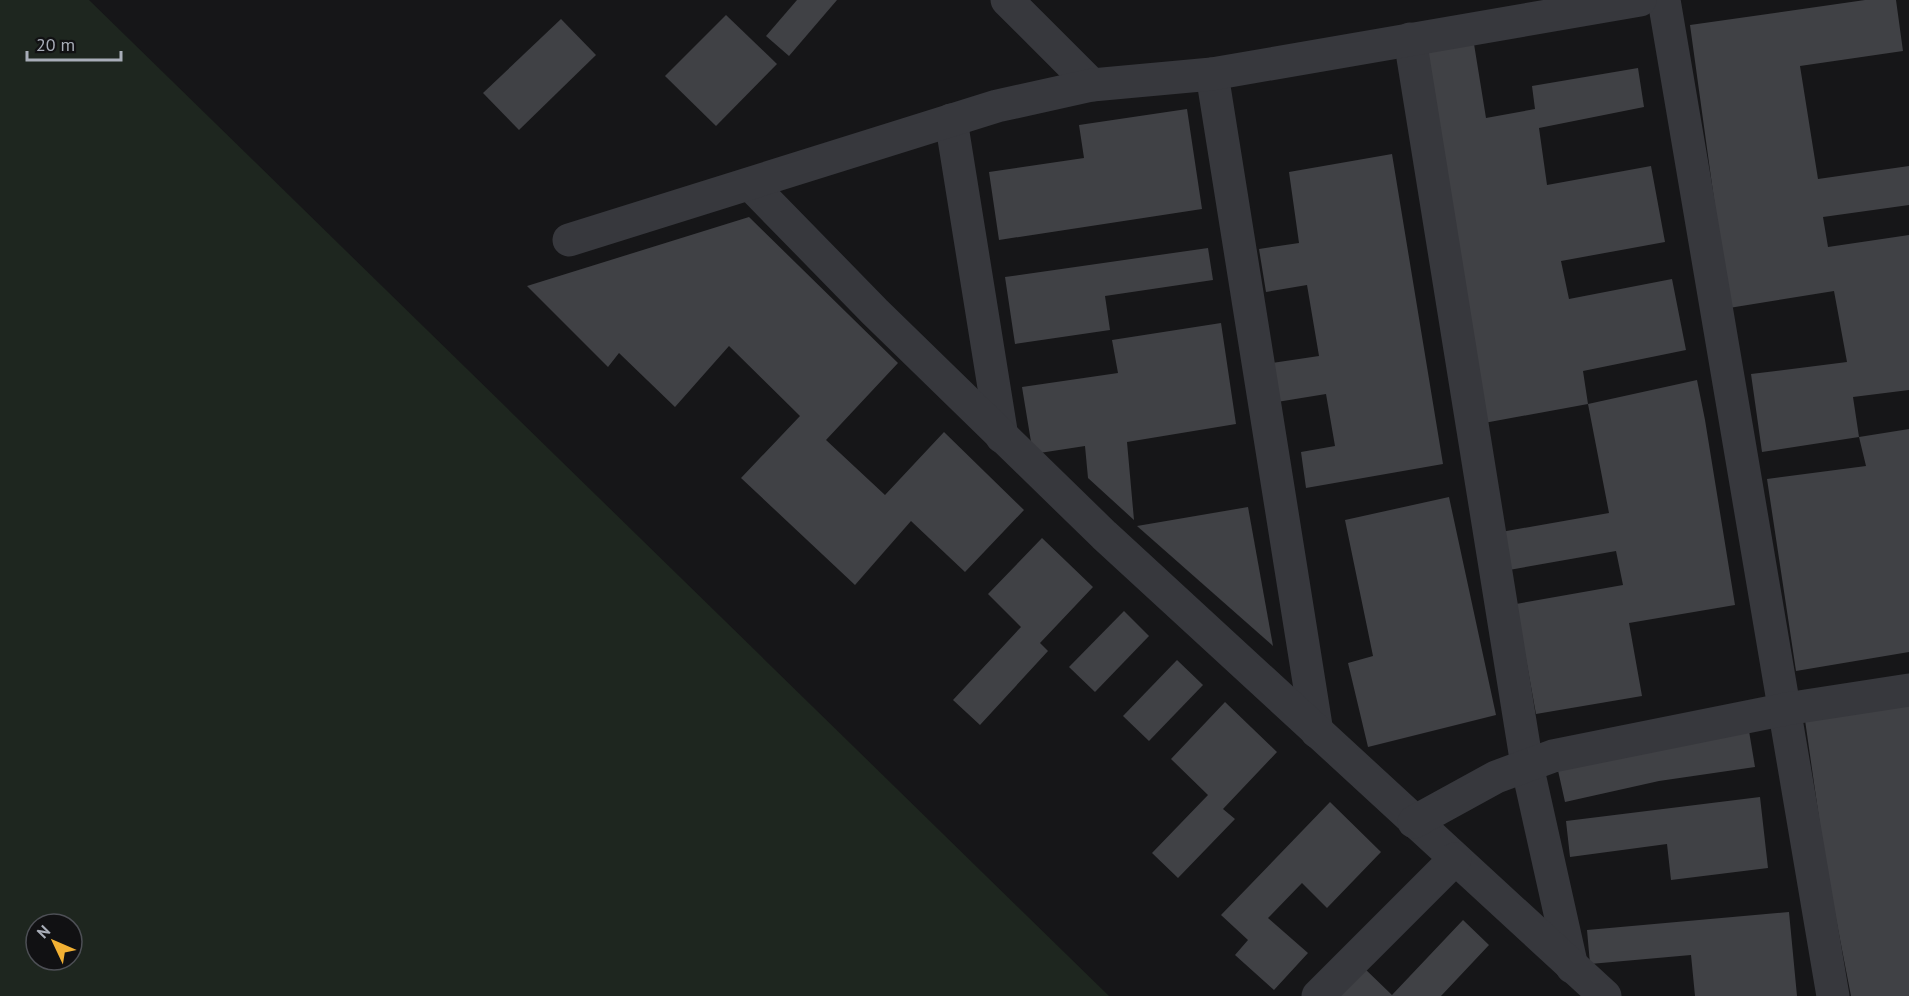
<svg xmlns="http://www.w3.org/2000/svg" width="1909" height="996" font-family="'PT Sans',sans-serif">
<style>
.green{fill:#1e261f;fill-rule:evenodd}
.building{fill:#404145}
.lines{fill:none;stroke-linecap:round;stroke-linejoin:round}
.street{stroke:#37383d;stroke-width:33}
</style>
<rect width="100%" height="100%" fill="#161618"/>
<!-- green -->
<path class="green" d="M 0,0 L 89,0 L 1109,996 L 0,996 ZM 36,924 L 72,924 L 72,960 L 36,960 Z"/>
<!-- building -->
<g class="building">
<polygon points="797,0 837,0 789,56 766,36"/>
<polygon points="1865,0 1896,0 1903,51 1800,66 1818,179 1909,166 1909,205 1823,217 1828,247 1909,235 1909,390 1853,397 1859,437 1762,452 1751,374 1847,362 1834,291 1729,308 1690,25"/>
<polygon points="726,15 777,64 716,126 665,76"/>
<polygon points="561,19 596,55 519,130 483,93"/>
<polygon points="1474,44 1486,118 1535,109 1532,86 1638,68 1644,107 1539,128 1547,185 1651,166 1665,242 1561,261 1569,299 1672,279 1686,350 1583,371 1588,404 1697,380 1705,420 1735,605 1629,623 1642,696 1536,714 1516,604 1623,585 1616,551 1509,570 1501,532 1609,513 1588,404 1484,423 1428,51"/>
<polygon points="1187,109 1202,209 999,240 989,172 1084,158 1079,125"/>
<polygon points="1392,154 1443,464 1306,488 1301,452 1335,446 1326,394 1277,402 1272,363 1319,356 1307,285 1266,292 1259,249 1299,243 1289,172"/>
<polygon points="749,217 898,363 826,440 885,495 944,432 1024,510 965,572 911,521 855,585 741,478 800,416 729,346 675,407 619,353 608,367 527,286"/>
<polygon points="1208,248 1213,280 1105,296 1110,330 1015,344 1005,277"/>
<polygon points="1221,323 1236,424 1127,442 1134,520 1088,478 1085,446 1033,454 1022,387 1118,373 1112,340"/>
<polygon points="1909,429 1909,652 1796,671 1767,479 1866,466 1859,437"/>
<polygon points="1449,497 1496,715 1368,747 1348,663 1373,656 1345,520"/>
<polygon points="1248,507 1273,646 1137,526"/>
<polygon points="1042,538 1093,587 1040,643 1048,651 980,725 953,700 1021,627 988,594"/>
<polygon points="1124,611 1149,636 1095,692 1069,667"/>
<polygon points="1177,660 1203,685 1149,741 1123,716"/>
<polygon points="1909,699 1909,996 1851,996 1826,867 1804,713"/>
<polygon points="1225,702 1277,752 1223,809 1235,819 1178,878 1152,853 1208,795 1171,759"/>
<polygon points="1749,731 1755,767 1659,781 1565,802 1557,766"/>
<polygon points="1760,797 1768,868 1671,880 1667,844 1570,857 1566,821"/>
<polygon points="1330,802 1381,852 1327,908 1302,883 1268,918 1308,953 1274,990 1235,955 1248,940 1221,915"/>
<polygon points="1789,912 1797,996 1695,996 1691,955 1590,964 1587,930"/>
<polygon points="1463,920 1489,945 1441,996 1337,996 1364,968 1392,995"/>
</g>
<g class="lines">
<!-- street -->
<g class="street">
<polyline points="1007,0 1092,85"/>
<polyline points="1664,0 1833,996"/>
<polyline points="1410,39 1527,765 1572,967"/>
<polyline points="1212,74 1317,732"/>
<polyline points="951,120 1002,437"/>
<polyline points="750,184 875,312 1104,535 1605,996"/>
<polyline points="569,240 997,106 1092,85 1212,74 1640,0"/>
<polyline points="1414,822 1496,777 1553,756 1786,709 1909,690"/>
<polyline points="1318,996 1455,859"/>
</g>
</g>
<!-- north arrow -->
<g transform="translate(54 942) rotate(314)"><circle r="28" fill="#111113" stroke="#4d4f55" stroke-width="1.5"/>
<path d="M0-4.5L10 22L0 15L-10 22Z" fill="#f2b134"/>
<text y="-9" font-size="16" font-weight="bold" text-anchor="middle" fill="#a8adb8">N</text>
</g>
<!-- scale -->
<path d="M27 51v9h94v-9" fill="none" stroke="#a8adb8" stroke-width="3"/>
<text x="36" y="51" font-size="18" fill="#a8adb8" stroke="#111113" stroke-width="4.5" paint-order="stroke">20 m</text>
</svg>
